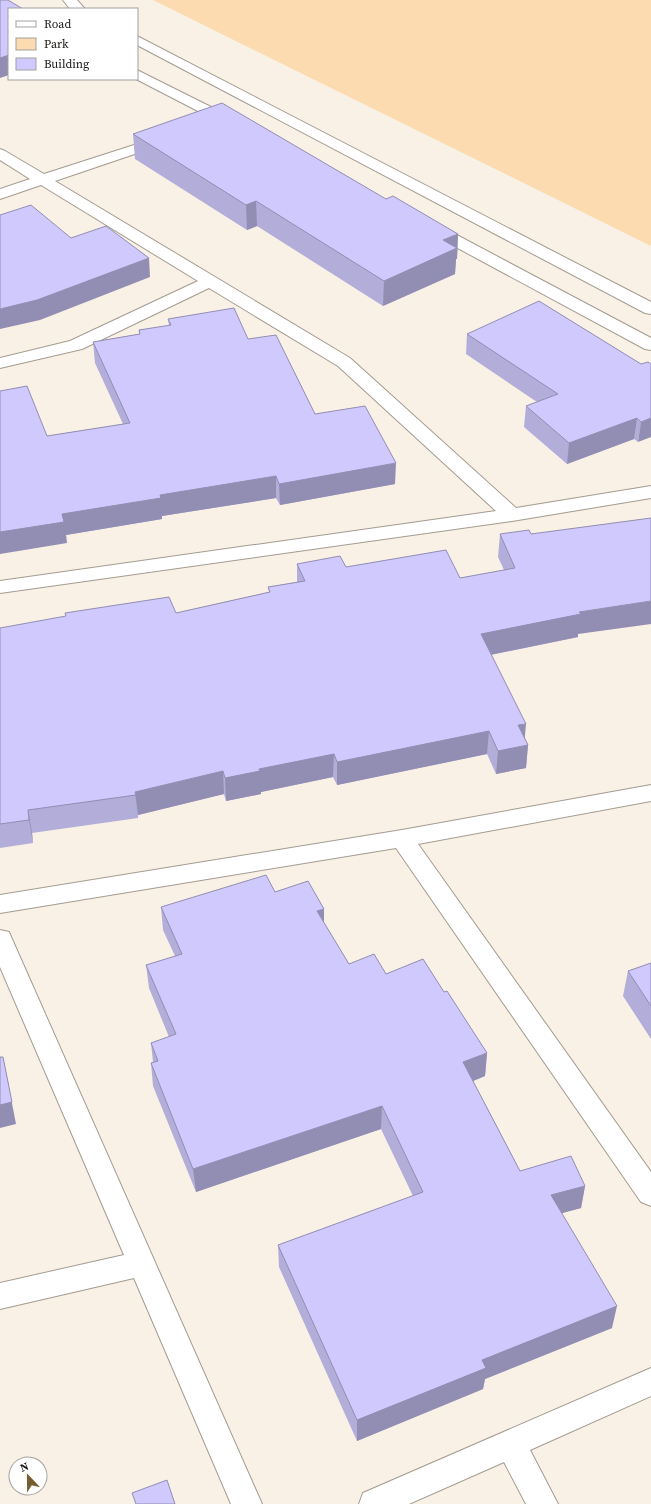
<svg xmlns="http://www.w3.org/2000/svg" width="651" height="1504" font-family="'Source Serif 4',serif">
<style>
.green{fill:#fbdbaf}
.lines{fill:none;stroke-linecap:round;stroke-linejoin:round}
.minor-casing{stroke:#a39b91;stroke-width:2}
.minor{fill:#fff;fill-rule:evenodd}
.wall{fill:#b3adda}
.shaded-wall{fill:#928db2}
.building{fill:#d0c9fe;stroke:#928db2}
</style>
<rect width="100%" height="100%" fill="#f9f1e5"/>
<!-- green -->
<polygon class="green" points="153,0 651,0 651,246"/>
<g class="lines">
<!-- minor casing -->
<g class="minor-casing">
<g id="minor">
<polygon points="63,0 77,0 85,9 70,9"/>
<polygon points="137,36 651,302 651,314 645,313 137,45"/>
<polygon points="137,70 237,120 239,123 237,126 232,127 227,126 136,79"/>
<polygon points="162,136 167,137 169,140 167,143 55,181 350,358 516,508 651,486 651,498 512,521 0,593 0,581 496,511 338,366 209,288 82,349 0,368 0,358 70,341 198,281 41,185 0,199 0,189 30,179 0,160 0,149 5,151 44,174"/>
<polygon points="432,223 438,225 651,338 651,350 645,349 426,231 424,228 426,225"/>
<polygon points="651,785 651,801 418,844 651,1172 651,1206 641,1202 396,848 0,913 0,895 402,830"/>
<polygon points="0,930 9,932 12,939 262,1504 231,1504 134,1278 0,1309 0,1283 124,1255 0,967"/>
<polygon points="651,1368 651,1396 530,1450 558,1504 526,1504 504,1462 409,1504 359,1504 363,1493"/>
</g>
</g>
<!-- minor -->
<use href="#minor" class="minor"/>
</g>
<!-- wall -->
<g class="wall">
<polygon points="133,134 386,199 458,234 457,259 456,259 455,274 383,306 257,226 247,230 135,159"/>
<polygon points="168,319 248,339 315,414 395,484 280,505 276,498 162,516 162,519 66,535 67,543 47,436 123,424 95,363 93,342 139,334 139,330 169,326"/>
<polygon points="467,334 641,364 651,364 638,442 634,439 567,464 524,427 526,406 537,402 466,354"/>
<polygon points="500,534 578,634 578,637 491,655 525,738 528,745 526,768 496,774 487,754 337,785 333,777 261,792 261,794 226,801 224,794 138,815 138,818 32,833 33,843 0,848 0,628 176,613 269,592 268,587 297,582 297,564 346,567 460,578 504,570 498,557"/>
<polygon points="275,892 324,924 349,964 386,974 444,992 487,1053 485,1076 473,1081 520,1171 585,1186 581,1208 562,1213 612,1328 485,1379 483,1389 357,1441 279,1267 278,1245 413,1196 381,1129 196,1192 153,1086 151,1063 153,1062 151,1043 169,1037 149,988 146,965 175,956 163,930 161,907"/>
<polygon points="651,963 651,1039 623,996 628,971"/>
</g>
<!-- shaded-wall -->
<g class="shaded-wall">
<polygon points="9,55 9,75 0,78 0,58"/>
<polygon points="256,201 257,226 247,230 246,205"/>
<polygon points="458,234 457,259 456,259 455,274 383,306 384,281 443,240"/>
<polygon points="149,258 150,277 40,320 0,329 0,309"/>
<polygon points="637,418 634,439 567,464 569,443"/>
<polygon points="651,418 651,437 638,442 641,422"/>
<polygon points="396,463 395,484 280,505 279,484"/>
<polygon points="276,476 276,498 162,516 162,519 66,535 67,543 0,554 0,532 62,514 160,495"/>
<polygon points="651,601 651,624 578,634 578,637 479,657 481,634 579,612"/>
<polygon points="526,724 524,746 528,745 526,768 496,774 498,751 518,725"/>
<polygon points="489,731 487,754 337,785 337,762"/>
<polygon points="334,754 333,777 261,792 261,794 226,801 225,778 259,769"/>
<polygon points="223,771 224,794 138,815 135,792"/>
<polygon points="28,810 32,833 33,843 29,820"/>
<polygon points="324,909 324,932 317,911"/>
<polygon points="487,1053 485,1076 461,1086 463,1062"/>
<polygon points="3,1057 16,1124 0,1128 0,1105"/>
<polygon points="382,1106 381,1129 196,1192 193,1169"/>
<polygon points="585,1186 581,1208 548,1217 551,1195"/>
<polygon points="617,1306 612,1328 485,1379 483,1389 357,1441 357,1420 482,1360"/>
</g>
<!-- building -->
<g class="building">
<polygon points="0,0 8,0 23,9 9,9 9,55 0,58"/>
<polygon points="222,103 386,199 393,196 458,234 443,240 457,248 384,281 256,201 246,205 133,134"/>
<polygon points="31,205 71,238 106,226 149,258 37,300 0,309 0,215"/>
<polygon points="539,301 641,364 648,362 651,364 651,418 641,422 637,418 569,443 526,406 558,394 467,334"/>
<polygon points="234,308 248,339 276,335 315,414 365,406 396,463 279,484 276,476 160,495 161,498 62,514 64,522 0,532 0,391 27,386 47,436 130,423 93,342 140,334 139,330 171,325 168,319"/>
<polygon points="651,518 651,601 579,612 581,614 481,634 526,724 518,725 528,745 498,751 489,731 337,762 334,754 259,769 260,771 225,778 223,771 135,792 136,795 28,810 29,820 0,824 0,628 66,616 65,613 169,597 176,613 270,592 268,587 305,581 297,564 340,556 346,567 446,550 460,578 515,568 500,534 529,530 531,534"/>
<polygon points="266,875 275,892 308,881 324,909 317,911 349,964 374,954 386,974 423,959 444,992 447,991 487,1053 463,1062 520,1171 571,1156 585,1186 551,1195 617,1306 482,1360 486,1368 357,1420 278,1245 423,1192 382,1106 193,1169 151,1063 158,1061 151,1043 176,1034 146,965 182,954 161,907"/>
<polygon points="651,963 651,1006 628,971"/>
<polygon points="0,1057 3,1057 12,1102 0,1105"/>
<polygon points="167,1480 175,1504 136,1504 132,1493"/>
</g>
<!-- legend -->
<rect x="8" y="8" width="130" height="72" fill="#ffffff" stroke="#a2a19f"/>
<rect x="16" y="21" width="20" height="6" fill="#ffffff" stroke="#a2a19f"/>
<text x="44" y="28" font-size="12" fill="#161310">Road</text>
<rect x="16" y="38" width="20" height="12" fill="#fbdbaf" stroke="#a2a19f"/>
<text x="44" y="48" font-size="12" fill="#161310">Park</text>
<rect x="16" y="58" width="20" height="12" fill="#d0c9fe" stroke="#a2a19f"/>
<text x="44" y="68" font-size="12" fill="#161310">Building</text>
<!-- north arrow -->
<g transform="translate(28 1476) rotate(338)"><circle r="19" fill="#ffffff" stroke="#a2a19f"/>
<path d="M0-3L7 15L0 10L-7 15Z" fill="#765d2e"/>
<text y="-6" font-size="11" font-weight="bold" text-anchor="middle" fill="#161310">N</text>
</g>
</svg>
